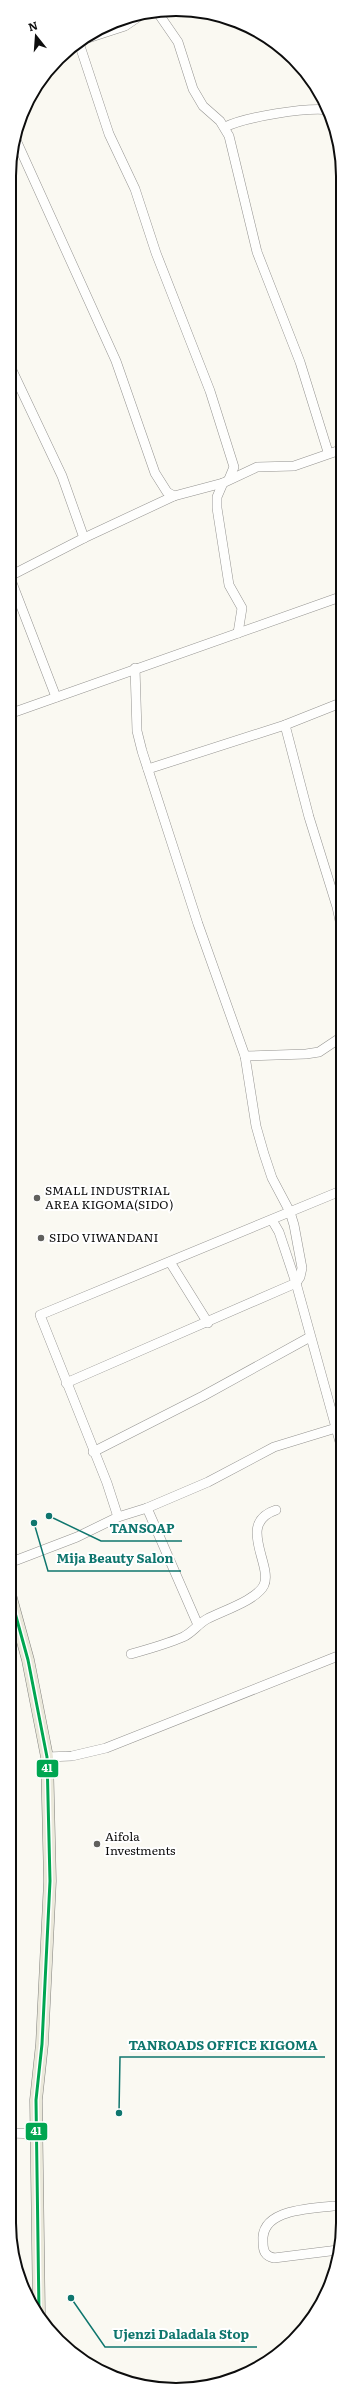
<svg xmlns="http://www.w3.org/2000/svg" width="352" height="2399" font-family="Literata,serif">
<style>
.lines{fill:none;stroke-linecap:round;stroke-linejoin:round}
.minor-casing{stroke:#949390;stroke-width:10}
.major-casing{stroke:#81817d;stroke-width:13}
.minor{stroke:#fefefd;stroke-width:9}
.major{stroke:#eae8da;stroke-width:12}
.bus-1-casing{stroke:#fff;stroke-width:6}
.bus-1{stroke:#00a651;stroke-width:3}
.poi-dot{fill:#60605d;stroke:#fff;stroke-width:1.5}
.labels{text-anchor:middle;stroke-width:4;stroke-linejoin:round;paint-order:stroke}
.poi-label{font-size:12px;fill:#0d0d0d;stroke:#fff;text-anchor:start}
.rim{fill:none;stroke:#0d0d0d;stroke-width:2}
.leader{fill:none;stroke:#0f766e;stroke-width:1.5}
.callout-dot{fill:#0f766e;stroke:#fff;stroke-width:1.5}
.callout-label{font-size:13px;text-anchor:middle;font-weight:bold;fill:#0f766e;stroke:#fff;stroke-width:4;stroke-linejoin:round;paint-order:stroke}
.line-badge{stroke:#fff;stroke-width:1.5}
.badge-label{font-size:11px;text-anchor:middle;font-weight:bold;fill:#fff}
</style>
<rect width="100%" height="100%" fill="#faf9f2"/>
<g class="lines">
<!-- minor casing -->
<g class="minor-casing">
<g id="minor">
<polyline points="158,13 178,42 193,89 203,106 220,121 229,136 257,252 300,362 328,452"/>
<polyline points="88,38 125,26 141,15"/>
<polyline points="79,43 109,134 135,189 156,253 210,391 234,467 229,479"/>
<path d="M 225,127 C 245,117 306,107 329,110"/>
<polyline points="16,140 116,361 155,473 167,492 174,496"/>
<polyline points="9,364 62,476 84,538"/>
<polyline points="223,483 217,497 217,508 229,585 242,608 238,633"/>
<polyline points="9,575 56,697"/>
<polyline points="10,576 84,538 174,496 223,483 257,467 294,466 343,449"/>
<polyline points="9,714 343,596"/>
<polyline points="285,725 309,817 337,907 343,935"/>
<polyline points="148,769 285,725 343,702"/>
<polyline points="245,1056 306,1054 319,1052 343,1036"/>
<polyline points="272,1220 279,1232 296,1283 343,1453"/>
<polyline points="170,1262 208,1323"/>
<polyline points="66,1383 296,1283 300,1277 302,1268 294,1225 290,1212 272,1178 264,1154 256,1126 245,1056 198,924 142,751 137,731 135,668"/>
<polyline points="93,1452 203,1396 310,1337"/>
<polyline points="147,1508 198,1625"/>
<polyline points="118,1517 107,1483 40,1315 343,1190"/>
<polyline points="9,1563 77,1537 118,1517 147,1508 208,1482 274,1447 336,1428"/>
<path d="M 131,1654 C 149,1649 167,1644 183,1637 C 192,1633 198,1624 207,1619 C 222,1611 257,1600 264,1585 C 273,1565 236,1523 276,1510"/>
<polyline points="47,1757 72,1756 106,1748 343,1654"/>
<polyline points="9,2133 37,2134"/>
<path d="M 333,2206 C 309,2209 260,2209 263,2242 C 263,2251 265,2256 274,2258 L 338,2250"/>
</g>
</g>
<!-- major casing -->
<g class="major-casing">
<polyline id="major" points="9,1591 28,1660 47,1757 50,1881 42,2044 36,2100 39,2313"/>
</g>
<!-- minor -->
<use href="#minor" class="minor"/>
<!-- major -->
<use href="#major" class="major"/>
<!-- bus-1 casing -->
<g class="bus-1-casing">
<polyline id="bus-1" points="9,1591 28,1660 47,1757 50,1881 42,2044 36,2100 39,2313"/>
</g>
<!-- bus-1 -->
<use href="#bus-1" class="bus-1"/>
</g>
<!-- markers -->
<g class="poi-dot">
<circle cx="37" cy="1198" r="4"/>
<circle cx="41" cy="1238" r="4"/>
<circle cx="97" cy="1844" r="4"/>
</g>
<g class="labels">
<!-- poi labels -->
<g class="poi-label">
<text x="45" y="1195">SMALL INDUSTRIAL<tspan x="45" dy="14">AREA KIGOMA(SIDO)</tspan></text>
<text x="49" y="1242">SIDO VIWANDANI</text>
<text x="105" y="1841">Aifola<tspan x="105" dy="14">Investments</tspan></text>
</g>
</g>
<!-- crop -->
<path d="M0 0H352V2399H0ZM176 16H176A160 160 0 0 1 336 176V2223A160 160 0 0 1 176 2383H176A160 160 0 0 1 16 2223V176A160 160 0 0 1 176 16Z" fill="#fff" fill-rule="evenodd"/>
<path class="rim" d="M176 16H176A160 160 0 0 1 336 176V2223A160 160 0 0 1 176 2383H176A160 160 0 0 1 16 2223V176A160 160 0 0 1 176 16Z"/>
<!-- callouts -->
<path class="leader" d="M49 1516L101 1541H182M34 1523L48 1571H181M119 2113L120 2057H325M71 2298L105 2347H257"/>
<g class="callout-dot">
<circle cx="49" cy="1516" r="4"/>
<circle cx="34" cy="1523" r="4"/>
<circle cx="119" cy="2113" r="4"/>
<circle cx="71" cy="2298" r="4"/>
</g>
<g class="callout-label">
<text x="142" y="1533">TANSOAP</text>
<text x="115" y="1563">Mija Beauty Salon</text>
<text x="223" y="2050">TANROADS OFFICE KIGOMA</text>
<text x="181" y="2339">Ujenzi Daladala Stop</text>
</g>
<g class="line-badge">
<rect x="36" y="1759" width="23" height="19" rx="4" fill="#00a651"/>
<rect x="25" y="2122" width="23" height="19" rx="4" fill="#00a651"/>
</g>
<g class="badge-label">
<text x="47" y="1772">41</text>
<text x="36" y="2135">41</text>
</g>
<!-- north arrow -->
<g transform="translate(36 36) rotate(343)" stroke="#ffffff" stroke-width="3" paint-order="stroke">
<path d="M0-3L7 15L0 10L-7 15Z" fill="#0d0d0d"/>
<text y="-6" font-size="11" font-weight="bold" text-anchor="middle" fill="#0d0d0d">N</text>
</g>
</svg>
